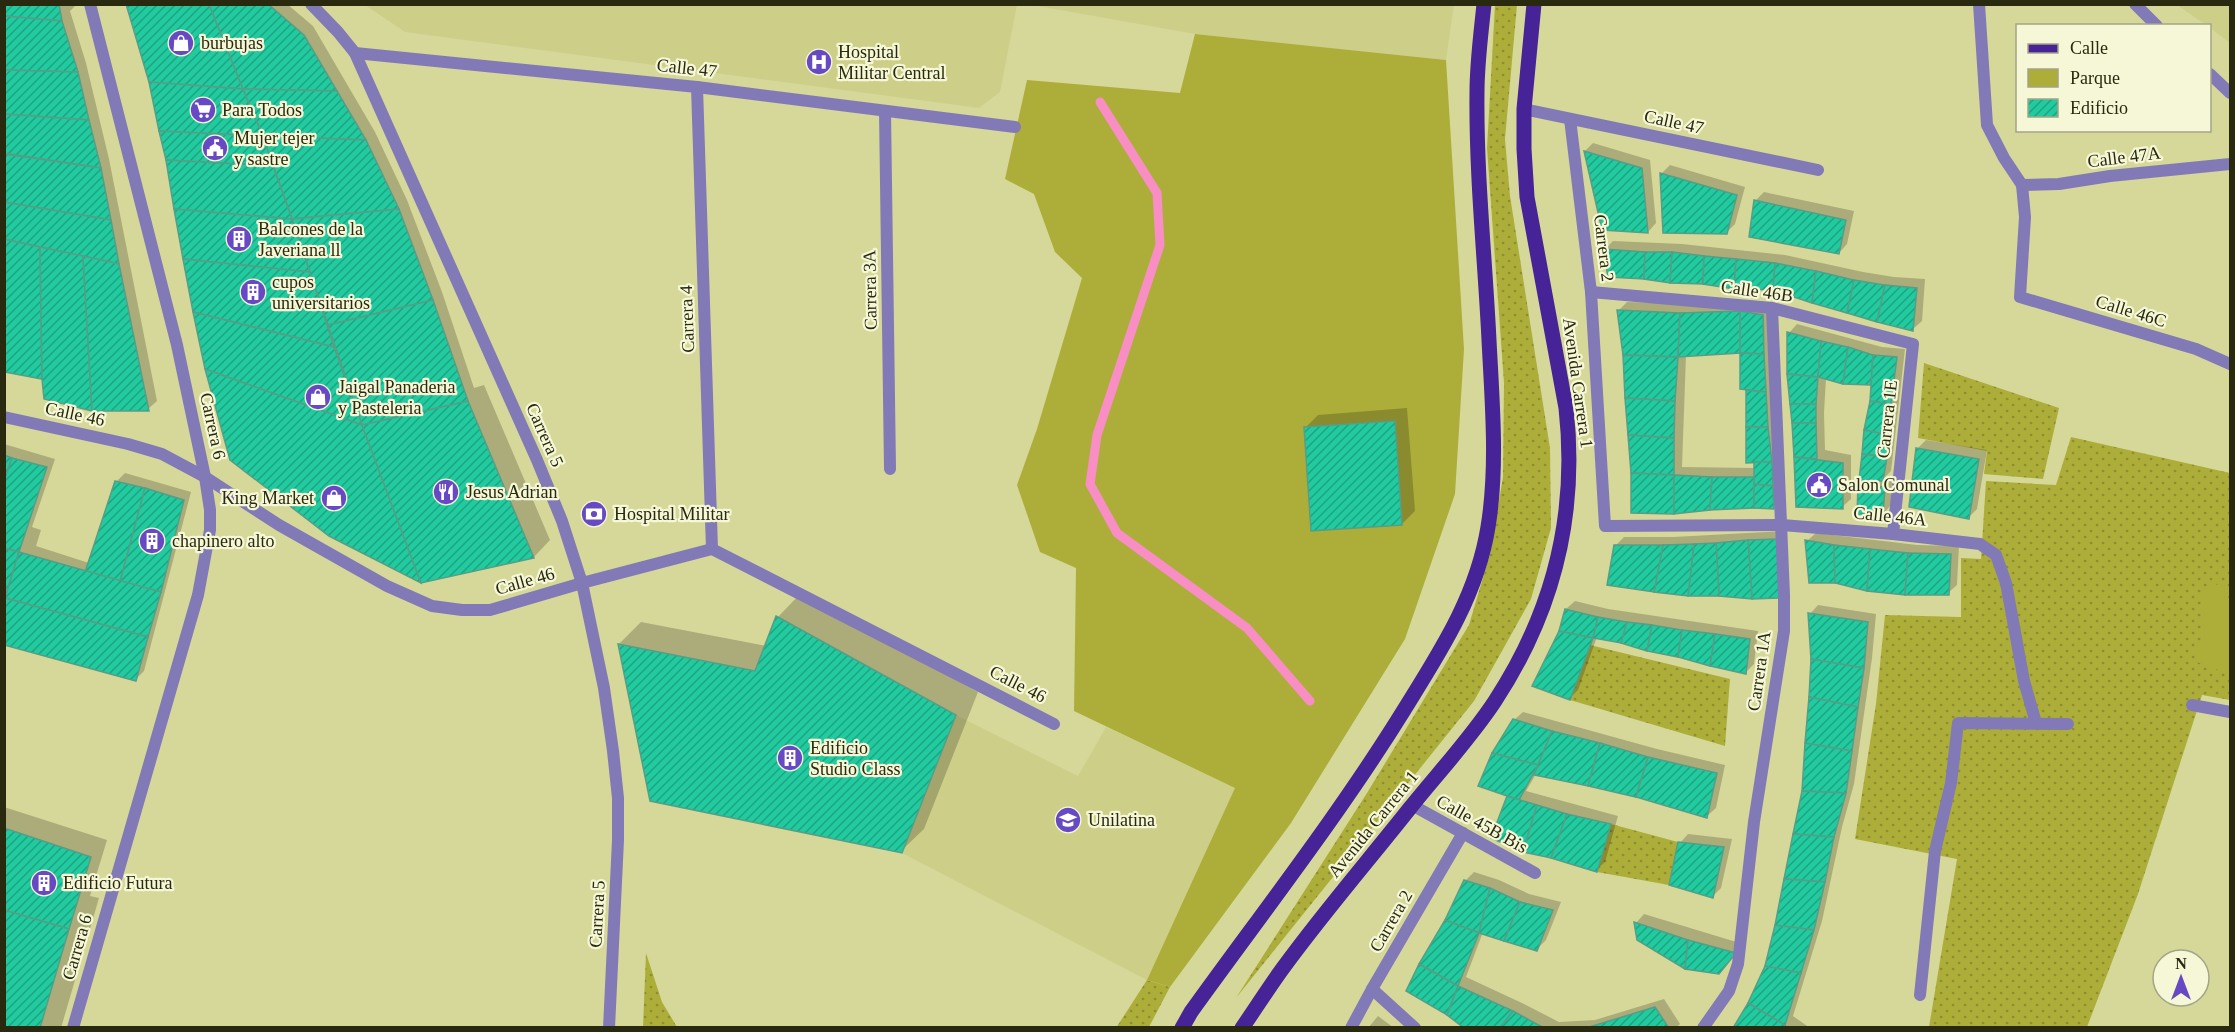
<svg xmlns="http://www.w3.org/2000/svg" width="2235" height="1032" font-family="'Times New Roman',serif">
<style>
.built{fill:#cdcf89}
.grass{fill:url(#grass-dots)}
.park{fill:#adae3a}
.shadow{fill:#0003;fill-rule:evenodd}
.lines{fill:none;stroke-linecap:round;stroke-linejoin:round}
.stream{stroke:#f98ec4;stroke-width:9}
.building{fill:url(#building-hatch);stroke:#569e86;stroke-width:1.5}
.minor{stroke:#827ab6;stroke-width:12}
.tertiary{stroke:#827ab6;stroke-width:12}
.primary{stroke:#462396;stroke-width:15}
.labels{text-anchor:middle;stroke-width:4.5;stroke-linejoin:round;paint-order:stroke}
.poi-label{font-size:18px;fill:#292910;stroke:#f5f7d7;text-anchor:start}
.street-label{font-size:18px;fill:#292910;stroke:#f5f7d7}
</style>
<defs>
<pattern id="grass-dots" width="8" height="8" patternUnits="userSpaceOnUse" patternTransform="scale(1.5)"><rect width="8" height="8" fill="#adae3a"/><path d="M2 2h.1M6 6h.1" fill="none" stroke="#8d8e2f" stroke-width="1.8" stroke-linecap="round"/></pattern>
<pattern id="building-hatch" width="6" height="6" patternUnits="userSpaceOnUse" patternTransform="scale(1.5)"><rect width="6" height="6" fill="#21ca9f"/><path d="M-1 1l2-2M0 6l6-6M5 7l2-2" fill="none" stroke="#1da480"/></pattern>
</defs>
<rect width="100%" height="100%" fill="#d6d899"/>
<!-- built -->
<g class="built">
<polygon points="365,5 1017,5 1000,92 979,108 405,32"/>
<polygon points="1032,5 1454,5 1446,60 1195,34"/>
<polygon points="2177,5 2230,5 2230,43 2210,28 2210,26 2206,25"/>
<polygon points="956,715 1078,776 1106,727 1236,788 1147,980 902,853"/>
</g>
<!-- grass -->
<g class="grass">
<polygon points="1495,5 1517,5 1505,139 1510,196 1550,448 1551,528 1531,599 1474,701 1236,998 1367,793 1469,625 1490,554 1503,477 1504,383 1487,148"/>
<polygon points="1924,363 2059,408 2043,479 1984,474 1987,451 1918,438"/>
<polygon points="2071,437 2230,473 2230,700 2202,695 2138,894 2087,1027 1929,1027 1957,859 1855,839 1876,704 1885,615 1961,617 1961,558 1981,559 1986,481 2056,485"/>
<polygon points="1590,645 1730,679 1725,746 1570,700"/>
<polygon points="1611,824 1678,842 1669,885 1597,872"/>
<polygon points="646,953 662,1002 677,1027 643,1027"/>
<polygon points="1147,980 1170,987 1149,1027 1116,1028"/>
</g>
<!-- park -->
<g class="park">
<polygon points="1195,34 1446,60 1464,349 1455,494 1405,639 1291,823 1170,987 1147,980 1235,788 1074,711 1076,568 1040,552 1017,485 1037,429 1082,278 1055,252 1034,194 1005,179 1027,80 1180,93"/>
<polygon points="2225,583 2230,604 2229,674 2194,661 2204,629 2202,593 2214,585"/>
</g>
<!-- shadow -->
<g class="shadow">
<polygon points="4,4 77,4 70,11 86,63 109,159 157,401 148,409 43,378 4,371"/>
<polygon points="127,4 287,4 313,26 375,132 407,200 442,292 474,388 484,385 550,540 534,557 421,581 168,160 150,81"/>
<polygon points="1593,143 1650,160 1656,223 1648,232 1585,151"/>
<polygon points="1670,165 1745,187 1735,224 1726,233 1664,231 1662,173"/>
<polygon points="1764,192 1854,211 1847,244 1839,253 1755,201"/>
<polygon points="1613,241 1682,244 1785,255 1863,272 1894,277 1925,279 1922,321 1913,329 1773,289 1610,276 1605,249"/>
<path d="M 1627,302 L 1771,306 L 1782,499 L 1773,507 L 1674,512 L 1633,473 L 1624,355 L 1618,311 ZM 1742,351 L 1748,388 L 1748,461 L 1755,461 L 1755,468 L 1682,467 L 1686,355 Z"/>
<polygon points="1797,324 1882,347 1905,349 1891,471 1884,478 1893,478 1891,505 1883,514 1860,486 1867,479 1872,383 1843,383 1826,378 1824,413 1825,450 1851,455 1851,499 1842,507 1798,506 1789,374 1789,333"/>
<polygon points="1407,408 1415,511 1402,524 1305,428 1318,415"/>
<polygon points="1926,440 1987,450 1977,509 1968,518 1917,449"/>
<polygon points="4,444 55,459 32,527 41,530 36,546 89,563 116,482 125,473 191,492 144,671 136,679 4,644"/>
<polygon points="1785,531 1787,588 1615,546 1624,537 1673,537"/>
<polygon points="1816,533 1917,545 1959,546 1957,585 1948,593 1807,541"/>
<polygon points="800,594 978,692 924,829 901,851 619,644 641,622 766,646 778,617"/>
<polygon points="1575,601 1608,609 1758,631 1754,664 1746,672 1597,637 1578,690 1569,699 1560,631 1566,609"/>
<polygon points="1818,605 1876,614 1872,658 1854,784 1842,827 1822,921 1793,1016 1810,1028 1735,1028 1749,1004 1766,966 1777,926 1804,791 1812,659 1810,614"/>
<polygon points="1523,712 1657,749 1725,765 1716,808 1707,816 1636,795 1536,774 1526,791 1618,816 1605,862 1596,870 1493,837 1509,795 1514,720"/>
<polygon points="4,807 107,840 90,896 99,898 61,1028 4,1028"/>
<polygon points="1688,834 1732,839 1721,888 1713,896 1680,843"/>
<polygon points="1474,872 1499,880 1529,894 1561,902 1546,940 1537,949 1483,932 1466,977 1522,1003 1559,1022 1595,1020 1664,999 1680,1024 1676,1028 1467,1028 1448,1014 1446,921 1465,881"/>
<polygon points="1644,914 1743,944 1719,973 1638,939 1636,923"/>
<polygon points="1378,1016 1394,1028 1368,1028"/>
</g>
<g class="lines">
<!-- stream -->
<polyline class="stream" points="1100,102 1157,193 1160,245 1097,435 1090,484 1117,533 1247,628 1310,701"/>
</g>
<!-- building -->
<g class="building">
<polygon points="4,4 59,4 62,21 4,16"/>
<polygon points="126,4 209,4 243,89 149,82"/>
<polygon points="209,4 268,4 304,35 337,91 243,89"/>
<polygon points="4,16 62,21 78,72 4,70"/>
<polygon points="4,70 78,72 89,120 4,114"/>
<polygon points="149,82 243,89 263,136 159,131"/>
<polygon points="243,89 337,91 366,140 263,136"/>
<polygon points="4,114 89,120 101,168 4,153"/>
<polygon points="159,131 263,136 273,166 166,160"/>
<polygon points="263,136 366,140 399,209 292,219"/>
<polygon points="1584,151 1642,168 1648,233 1602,230"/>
<polygon points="4,154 101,168 111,220 4,202"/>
<polygon points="166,160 273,166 292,219 174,209"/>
<polygon points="1660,173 1737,195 1727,234 1663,233"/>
<polygon points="1754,200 1846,220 1839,254 1749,237"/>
<polygon points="4,202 111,220 119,264 4,239"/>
<polygon points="174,209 292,219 310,272 183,259"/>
<polygon points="399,209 433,300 328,325 292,219"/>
<polygon points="4,239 40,247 42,379 4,372"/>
<polygon points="40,247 83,256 92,411 44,399 42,379"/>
<polygon points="1603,249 1645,252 1644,279 1608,277"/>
<polygon points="1645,252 1672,252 1670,283 1644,279"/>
<polygon points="1672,252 1704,256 1703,284 1670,283"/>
<polygon points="83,256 119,264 149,411 92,411"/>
<polygon points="1704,256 1736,259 1734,289 1703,284"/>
<polygon points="183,259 310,272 334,347 193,312"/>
<polygon points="1736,259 1775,263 1773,290 1734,289"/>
<polygon points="1775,263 1816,271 1812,303 1773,290"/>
<polygon points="1816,271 1854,280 1847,313 1812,303"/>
<polygon points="1854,280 1885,285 1877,322 1847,313"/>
<polygon points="1885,285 1917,288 1913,331 1877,322"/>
<polygon points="433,300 468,401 362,425 328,325"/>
<polygon points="1617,310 1680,313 1678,357 1623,355"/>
<polygon points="1740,311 1763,315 1764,354 1740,353"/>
<polygon points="1740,311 1740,353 1678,357 1680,313"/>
<polygon points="193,312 334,347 362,425 205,369"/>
<polygon points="1787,332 1821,341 1818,377 1787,374"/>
<polygon points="1821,341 1848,347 1843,384 1818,377"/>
<polygon points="1848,347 1873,355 1871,385 1843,384"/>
<polygon points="1740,353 1764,354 1766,392 1740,389"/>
<polygon points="1623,355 1678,357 1675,401 1625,398"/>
<polygon points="1873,355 1897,357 1891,404 1870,401"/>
<polygon points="205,369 362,425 421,583 329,536 230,460"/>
<polygon points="1787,374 1818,377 1816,404 1790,404"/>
<polygon points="1746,390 1766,392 1768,427 1746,427"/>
<polygon points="1625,398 1675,401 1674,438 1628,435"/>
<polygon points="468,401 534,558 421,583 362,425"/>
<polygon points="1870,401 1891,404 1889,435 1864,430"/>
<polygon points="1790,404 1816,404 1816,423 1792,423"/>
<polygon points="1395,421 1402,525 1311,531 1304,427"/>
<polygon points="1792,423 1816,423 1817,459 1794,457"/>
<polygon points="1746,427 1768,427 1772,462 1746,463"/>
<polygon points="1864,430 1889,435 1887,457 1862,454"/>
<polygon points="1628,435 1674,438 1674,475 1631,473"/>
<polygon points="1916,448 1979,459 1969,519 1909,507"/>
<polygon points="1862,454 1887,457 1883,481 1859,480"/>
<polygon points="4,455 12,458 4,481"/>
<polygon points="1794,457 1843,463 1843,509 1796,507"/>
<polygon points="12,458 47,467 19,552 4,548 4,481"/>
<polygon points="1754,462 1772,462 1773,486 1754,484"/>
<polygon points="1631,473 1674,475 1674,514 1631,513"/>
<polygon points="1674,475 1712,477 1710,510 1674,514"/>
<polygon points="1712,477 1754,477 1754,508 1710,510"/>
<polygon points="115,481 145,488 120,582 85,572"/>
<polygon points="1754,484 1773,486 1774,509 1754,508"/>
<polygon points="1858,485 1885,487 1883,515 1857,514"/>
<polygon points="145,488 184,500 161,592 120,582"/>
<polygon points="1777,539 1779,598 1752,599 1748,540"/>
<polygon points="1748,540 1752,599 1719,596 1716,543"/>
<polygon points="1805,540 1834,545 1835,583 1809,583"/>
<polygon points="1716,543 1719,596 1688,596 1694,544"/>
<polygon points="1694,544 1688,596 1654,592 1663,545"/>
<polygon points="1614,545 1663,545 1654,592 1607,585"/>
<polygon points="1834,545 1870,549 1867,591 1835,583"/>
<polygon points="4,548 19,552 5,598 4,598"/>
<polygon points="1870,549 1908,553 1905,595 1867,591"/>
<polygon points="19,552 161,592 148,637 5,598"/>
<polygon points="1908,553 1951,554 1949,595 1905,595"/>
<polygon points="5,598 148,637 136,681 4,645"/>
<polygon points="1565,609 1598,617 1593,638 1559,631"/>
<polygon points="1808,613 1868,622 1864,668 1811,659"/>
<polygon points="776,616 956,715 902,853 650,801 618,644 755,671"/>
<polygon points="1598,617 1627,622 1621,643 1593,638"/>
<polygon points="1627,622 1652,625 1647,651 1621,643"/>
<polygon points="1652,625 1682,630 1678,657 1647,651"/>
<polygon points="1682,630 1715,634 1710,666 1678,657"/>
<polygon points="1559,631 1593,638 1570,700 1532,686"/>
<polygon points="1715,634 1750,639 1746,674 1710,666"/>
<polygon points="1811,659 1864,668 1858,707 1809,697"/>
<polygon points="1809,697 1858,707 1852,751 1805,743"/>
<polygon points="1513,719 1552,731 1538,765 1492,753"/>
<polygon points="1552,731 1600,743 1588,786 1534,775"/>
<polygon points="1600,743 1648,757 1636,797 1588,786"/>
<polygon points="1805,743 1852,751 1846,793 1802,791"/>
<polygon points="1492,753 1538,765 1519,800 1478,786"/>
<polygon points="1648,757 1717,773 1707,818 1636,797"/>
<polygon points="1802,791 1846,793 1834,837 1793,834"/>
<polygon points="1507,796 1537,805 1523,852 1491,838"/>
<polygon points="1537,805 1567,814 1551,858 1523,852"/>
<polygon points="1567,814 1611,824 1597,872 1551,858"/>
<polygon points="4,828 91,857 69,929 4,910"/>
<polygon points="1793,834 1834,837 1825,882 1784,879"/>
<polygon points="1678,842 1724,847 1713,898 1669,885"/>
<polygon points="1784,879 1825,882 1814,930 1775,925"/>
<polygon points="1464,880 1490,888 1479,933 1445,920"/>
<polygon points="1490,888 1520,902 1504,941 1479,933"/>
<polygon points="1520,902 1553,910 1537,951 1504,941"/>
<polygon points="4,910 69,929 40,1028 4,1028"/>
<polygon points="1445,920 1479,933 1458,986 1419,964"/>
<polygon points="1634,922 1688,940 1685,969 1637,940"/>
<polygon points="1775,925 1814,930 1801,973 1765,966"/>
<polygon points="1688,940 1736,953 1719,974 1685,969"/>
<polygon points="1419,964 1458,986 1447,1015 1406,991"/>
<polygon points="1765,966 1801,973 1785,1025 1748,1003"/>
<polygon points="1458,986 1513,1011 1500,1028 1464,1028 1447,1015"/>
<polygon points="1748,1003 1785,1025 1784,1028 1733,1028"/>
<polygon points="1655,1007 1669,1028 1586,1028"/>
<polygon points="1513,1011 1544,1028 1500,1028"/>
</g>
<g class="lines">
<!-- minor -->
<g class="minor">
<polyline points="1979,4 1987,125 2004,158 2022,185 2025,217 2020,297 2196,349 2230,364"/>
<polyline points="2135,4 2157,26"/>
<polyline points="355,53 697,87 1015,127"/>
<polyline points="2210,74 2230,93"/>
<polyline points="697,87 712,549"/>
<polyline points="1524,109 1818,170"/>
<polyline points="885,111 890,469"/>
<polyline points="1570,119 1591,292 1605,526 1782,525 1893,534 1980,544 1996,555 2006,583 2024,681 2036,723"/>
<polyline points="2022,185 2059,184 2110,176 2230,164"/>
<polyline points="1591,292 1772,308 1913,344 1893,534"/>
<polyline points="582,583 712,549 1054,724"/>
<polyline points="2192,705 2230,712"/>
<polyline points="1412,805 1535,873"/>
<polyline points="1372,989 1415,1028"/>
<polyline points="1920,995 1935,851 1951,783 1958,723 2068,724"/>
<polyline points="73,1028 198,595 210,530 210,510 205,477 177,345 90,4"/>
<polyline points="1351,1028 1372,989 1463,833"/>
<polyline points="1703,1028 1729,991 1738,964 1754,822 1784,631 1784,595 1772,308"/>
</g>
<!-- tertiary -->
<g class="tertiary">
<polyline points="311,4 338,32 355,53 537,460 562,521 582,583 604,688 613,751 618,798 618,840 609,1028"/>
<polyline points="4,417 128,444 162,454 205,477 279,525 387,586 432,606 462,610 490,610 582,583"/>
</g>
<!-- primary -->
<g class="primary">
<path d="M 1182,1028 L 1191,1012 C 1263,912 1339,815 1404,710 C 1440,652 1477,596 1488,527 C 1498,466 1492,401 1489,340 C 1485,258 1476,175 1477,92 C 1477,63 1481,34 1484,4"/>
<path d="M 1242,1028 C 1256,1008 1269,987 1283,968 C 1323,913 1368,861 1410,808 C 1438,773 1470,739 1495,701 C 1554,611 1578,515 1566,408 L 1527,197 L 1524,149 L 1524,109 L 1534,4"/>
</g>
</g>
<!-- icons -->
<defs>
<g id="shop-disc" transform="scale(1.35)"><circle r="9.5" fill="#674ac3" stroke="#f5f7d7"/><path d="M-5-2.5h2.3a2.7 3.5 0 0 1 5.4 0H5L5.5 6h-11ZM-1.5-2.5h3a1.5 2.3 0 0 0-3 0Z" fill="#fff"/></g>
<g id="hospital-disc" transform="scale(1.35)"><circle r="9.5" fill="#674ac3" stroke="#f5f7d7"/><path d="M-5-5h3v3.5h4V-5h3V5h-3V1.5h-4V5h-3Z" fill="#fff"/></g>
<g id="supermarket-disc" transform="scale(1.35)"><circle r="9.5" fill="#674ac3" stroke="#f5f7d7"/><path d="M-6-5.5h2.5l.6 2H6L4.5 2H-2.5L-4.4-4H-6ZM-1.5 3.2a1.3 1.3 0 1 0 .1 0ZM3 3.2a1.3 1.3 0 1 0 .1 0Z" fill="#fff"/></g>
<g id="civic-disc" transform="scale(1.35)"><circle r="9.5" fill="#674ac3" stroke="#f5f7d7"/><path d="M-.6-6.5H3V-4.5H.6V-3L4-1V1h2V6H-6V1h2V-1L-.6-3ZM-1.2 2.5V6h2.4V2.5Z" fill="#fff"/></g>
<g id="building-disc" transform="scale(1.35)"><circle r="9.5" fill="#674ac3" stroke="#f5f7d7"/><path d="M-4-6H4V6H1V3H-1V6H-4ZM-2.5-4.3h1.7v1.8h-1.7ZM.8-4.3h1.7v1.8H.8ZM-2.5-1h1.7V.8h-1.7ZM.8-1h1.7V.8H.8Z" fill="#fff"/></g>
<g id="restaurant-disc" transform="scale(1.35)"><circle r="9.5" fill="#674ac3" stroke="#f5f7d7"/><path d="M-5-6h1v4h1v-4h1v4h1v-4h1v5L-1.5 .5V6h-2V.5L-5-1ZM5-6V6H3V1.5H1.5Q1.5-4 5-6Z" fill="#fff"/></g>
<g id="bank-disc" transform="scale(1.35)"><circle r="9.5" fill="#674ac3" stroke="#f5f7d7"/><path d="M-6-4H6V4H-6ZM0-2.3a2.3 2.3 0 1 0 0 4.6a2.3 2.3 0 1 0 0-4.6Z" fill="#fff"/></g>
<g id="university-disc" transform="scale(1.35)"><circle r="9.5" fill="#674ac3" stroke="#f5f7d7"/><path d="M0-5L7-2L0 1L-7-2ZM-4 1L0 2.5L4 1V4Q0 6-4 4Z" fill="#fff"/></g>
</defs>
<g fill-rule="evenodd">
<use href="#shop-disc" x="181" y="43"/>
<use href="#hospital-disc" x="819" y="62"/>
<use href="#supermarket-disc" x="203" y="110"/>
<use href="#civic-disc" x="215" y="148"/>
<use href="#building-disc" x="239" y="239"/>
<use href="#building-disc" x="253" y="292"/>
<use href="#shop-disc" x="318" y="397"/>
<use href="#civic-disc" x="1819" y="485"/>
<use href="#restaurant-disc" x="446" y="492"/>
<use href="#shop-disc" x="334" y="498"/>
<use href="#bank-disc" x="594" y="514"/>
<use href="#building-disc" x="152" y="541"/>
<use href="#building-disc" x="790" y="758"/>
<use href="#university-disc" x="1068" y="820"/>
<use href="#building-disc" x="44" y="883"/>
</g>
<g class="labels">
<!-- poi labels -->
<g class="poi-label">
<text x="201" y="49">burbujas</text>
<text x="838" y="58">Hospital<tspan x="838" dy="21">Militar Central</tspan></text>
<text x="222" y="116">Para Todos</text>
<text x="234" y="144">Mujer tejer<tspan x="234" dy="21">y sastre</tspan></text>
<text x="258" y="235">Balcones de la<tspan x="258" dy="21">Javeriana ll</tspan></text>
<text x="272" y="288">cupos<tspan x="272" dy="21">universitarios</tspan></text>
<text x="338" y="393">Jaigal Panaderia<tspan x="338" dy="21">y Pasteleria</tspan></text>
<text x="1838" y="491">Salon Comunal</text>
<text x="466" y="498">Jesus Adrian</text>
<text x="314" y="504" text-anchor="end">King Market</text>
<text x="614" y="520">Hospital Militar</text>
<text x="172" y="547">chapinero alto</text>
<text x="810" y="754">Edificio<tspan x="810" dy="21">Studio Class</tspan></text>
<text x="1088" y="826">Unilatina</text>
<text x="63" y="889">Edificio Futura</text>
</g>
<!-- street labels -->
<g class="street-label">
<text transform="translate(687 68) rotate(6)" y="6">Calle 47</text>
<text transform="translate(1674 122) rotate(12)" y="6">Calle 47</text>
<text transform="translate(2124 157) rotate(-7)" y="6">Calle 47A</text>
<text transform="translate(1604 248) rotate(83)" y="6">Carrera 2</text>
<text transform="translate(870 290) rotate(-91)" y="6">Carrera 3A</text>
<text transform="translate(1757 291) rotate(8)" y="6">Calle 46B</text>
<text transform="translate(2131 311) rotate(17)" y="6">Calle 46C</text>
<text transform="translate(687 319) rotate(-92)" y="6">Carrera 4</text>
<text transform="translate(1578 383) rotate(82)" y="6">Avenida Carrera 1</text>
<text transform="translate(75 414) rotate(12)" y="6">Calle 46</text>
<text transform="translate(1887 419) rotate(-84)" y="6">Carrera 1E</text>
<text transform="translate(213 426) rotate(78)" y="6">Carrera 6</text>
<text transform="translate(545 435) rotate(66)" y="6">Carrera 5</text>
<text transform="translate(1890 516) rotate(6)" y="6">Calle 46A</text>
<text transform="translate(525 581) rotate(-16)" y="6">Calle 46</text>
<text transform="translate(1759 671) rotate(-82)" y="6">Carrera 1A</text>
<text transform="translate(1018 684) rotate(27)" y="6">Calle 46</text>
<text transform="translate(1373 824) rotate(-51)" y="6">Avenida Carrera 1</text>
<text transform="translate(1482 824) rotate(29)" y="6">Calle 45B Bis</text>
<text transform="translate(597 914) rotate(-87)" y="6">Carrera 5</text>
<text transform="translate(1391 921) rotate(-60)" y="6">Carrera 2</text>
<text transform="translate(77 947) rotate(-74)" y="6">Carrera 6</text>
</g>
</g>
<!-- border -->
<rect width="2235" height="1032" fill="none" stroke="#292910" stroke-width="12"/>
<!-- legend -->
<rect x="2016" y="24" width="195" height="108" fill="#f5f7d7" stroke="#a3a587" stroke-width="1.5"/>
<rect x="2028" y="44" width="30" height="9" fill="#462396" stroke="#a3a587" stroke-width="1.5"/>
<text x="2070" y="54" font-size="18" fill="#292910">Calle</text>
<rect x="2028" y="69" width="30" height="18" fill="#adae3a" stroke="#a3a587" stroke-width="1.5"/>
<text x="2070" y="84" font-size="18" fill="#292910">Parque</text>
<rect x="2028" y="99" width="30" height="18" fill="url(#building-hatch)" stroke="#a3a587" stroke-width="1.5"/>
<text x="2070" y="114" font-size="18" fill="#292910">Edificio</text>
<!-- north arrow -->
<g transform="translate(2181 978)"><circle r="28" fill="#f5f7d7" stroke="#a3a587" stroke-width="1.5"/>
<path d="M0-4.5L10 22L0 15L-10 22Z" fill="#674ac3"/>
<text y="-9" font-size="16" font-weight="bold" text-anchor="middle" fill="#292910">N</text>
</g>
</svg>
